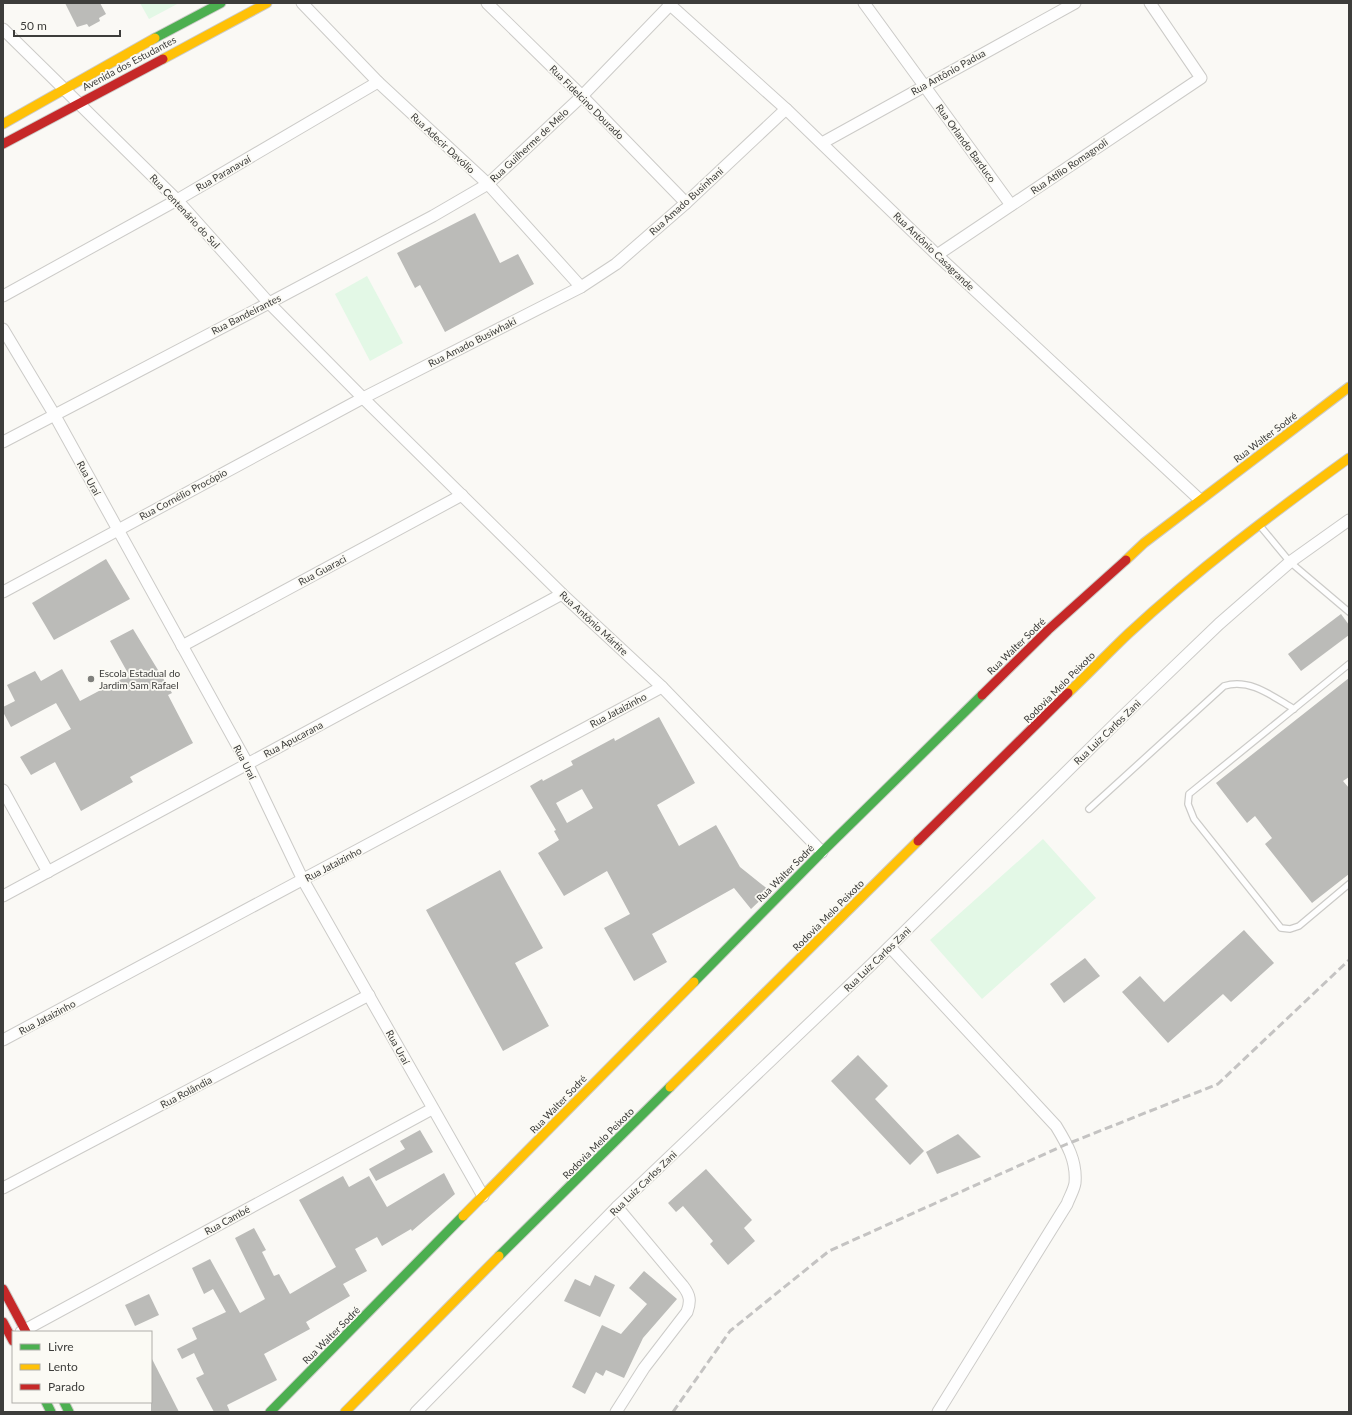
<svg xmlns="http://www.w3.org/2000/svg" width="1352" height="1415" font-family="Lato,sans-serif">
<style>
.green{fill:#e3f8e6}
.building{fill:#bbbbb8;fill-rule:evenodd}
.lines{fill:none;stroke-linecap:round;stroke-linejoin:round}
.lane-casing{stroke:#cccbc8;stroke-width:8}
.street-casing{stroke:#cccbc8;stroke-width:13}
.fast-casing{stroke:#cccbc8;stroke-width:11}
.slow-casing{stroke:#cccbc8;stroke-width:11}
.jam-casing{stroke:#cccbc8;stroke-width:11}
.lane{stroke:#fefefe;stroke-width:5.5}
.street{stroke:#fefefe;stroke-width:11}
.fast{stroke:#4caf50;stroke-width:9}
.slow{stroke:#ffc107;stroke-width:9}
.jam{stroke:#c62828;stroke-width:9}
.rail{stroke:#c4c3c2;stroke-width:3;stroke-dasharray:8 4;stroke-linecap:butt}
.poi-dot{fill:#7f7f7c;stroke:#fbfaf4;stroke-width:1.5}
.labels{text-anchor:middle;stroke-width:3.5;stroke-linejoin:round;paint-order:stroke}
.street-label{font-size:10px;fill:#3d3d3b;stroke:#fbfaf4}
.poi-label{font-size:10px;fill:#3d3d3b;stroke:#fbfaf4;text-anchor:start}
</style>
<rect width="100%" height="100%" fill="#faf9f5"/>
<!-- green -->
<g class="green">
<polygon points="140,3 179,3 149,19"/>
<polygon points="367,276 403,343 370,361 335,294"/>
<polygon points="1043,839 1096,898 982,999 930,940"/>
</g>
<!-- building -->
<g class="building">
<polygon points="65,3 100,3 106,14 99,18 100,21 89,27 87,24 77,27"/>
<polygon points="475,213 500,263 518,254 534,284 445,332 420,285 415,288 397,253"/>
<polygon points="106,559 130,599 54,640 32,603"/>
<polygon points="1341,614 1349,625 1349,635 1301,671 1288,654"/>
<polygon points="133,629 172,693 168,695 193,743 130,777 133,782 81,811 55,762 31,775 20,757 71,729 56,703 11,727 3,712 3,707 15,701 7,685 35,671 41,681 62,669 80,701 129,675 110,641"/>
<polygon points="1349,678 1349,777 1343,781 1349,788 1349,874 1312,903 1265,844 1272,838 1255,816 1247,823 1216,783"/>
<path d="M 659,717 L 695,783 L 657,805 L 679,846 L 716,825 L 740,867 L 770,891 L 751,909 L 734,888 L 652,934 L 667,962 L 634,981 L 604,928 L 630,914 L 607,871 L 564,896 L 538,853 L 559,840 L 554,831 L 556,830 L 530,786 L 542,779 L 543,781 L 573,765 L 571,761 L 586,753 L 614,738 L 615,741 ZM 582,789 L 593,808 L 567,823 L 556,803 Z"/>
<polygon points="500,870 543,948 515,963 549,1026 503,1051 426,910"/>
<polygon points="1244,930 1274,963 1231,1002 1223,994 1168,1043 1122,992 1140,976 1164,1002"/>
<polygon points="1085,958 1100,976 1064,1003 1050,984"/>
<polygon points="858,1055 888,1086 875,1099 924,1151 910,1165 831,1081"/>
<polygon points="420,1130 433,1152 376,1181 369,1169 405,1149 400,1141"/>
<polygon points="958,1134 981,1157 937,1174 926,1152"/>
<polygon points="706,1169 752,1220 744,1228 755,1241 728,1265 710,1244 713,1241 683,1206 676,1212 668,1203"/>
<polygon points="444,1173 455,1194 412,1231 411,1229 382,1246 377,1237 355,1249 367,1271 343,1284 350,1296 306,1322 310,1329 264,1354 277,1380 227,1405 230,1412 214,1412 196,1378 204,1374 194,1353 182,1359 177,1349 197,1339 192,1328 226,1312 213,1289 204,1294 192,1268 210,1259 240,1313 265,1299 235,1238 254,1228 266,1250 262,1252 274,1276 279,1274 290,1294 336,1267 299,1200 343,1176 349,1187 369,1176 387,1207"/>
<polygon points="644,1271 677,1299 643,1338 624,1378 606,1370 603,1376 596,1372 585,1394 572,1387 602,1325 621,1334 647,1304 629,1288"/>
<polygon points="595,1275 615,1285 600,1317 564,1301 575,1279 590,1286"/>
<polygon points="149,1294 159,1315 135,1326 125,1305"/>
<polygon points="151,1357 179,1412 151,1412"/>
</g>
<g class="lines">
<!-- lane casing -->
<g class="lane-casing">
<g id="lane">
<polyline points="1261,527 1290,562 1349,612"/>
<polyline points="1349,664 1189,794 1188,804 1194,819 1281,928 1290,929 1299,926 1349,884"/>
<path d="M 1089,809 L 1224,686 C 1250,678 1272,696 1294,709"/>
</g>
</g>
<!-- street casing -->
<g class="street-casing">
<g id="street">
<polyline points="302,3 378,82 488,184 581,287"/>
<polyline points="487,3 582,96 686,203"/>
<polyline points="668,3 786,109 937,255 1199,499"/>
<polyline points="864,3 1011,205"/>
<polyline points="3,29 177,200 269,303 363,398 562,594 662,687 822,852"/>
<polyline points="822,143 1075,3"/>
<polyline points="937,255 1201,78 1150,3"/>
<polyline points="3,296 177,200 378,82"/>
<polyline points="3,329 54,414 247,763 303,880 483,1196"/>
<polyline points="3,442 269,303 433,216 488,184 582,96 672,3"/>
<polyline points="3,592 363,398 581,287 616,264 686,203 786,109"/>
<polyline points="182,646 462,495"/>
<polyline points="3,790 48,872"/>
<polyline points="3,896 562,594"/>
<path d="M 890,947 L 1056,1126 C 1067,1144 1077,1161 1075,1183 C 1074,1190 1069,1198 1067,1204 L 938,1412"/>
<polyline points="3,1040 662,687"/>
<polyline points="3,1188 369,995"/>
<polyline points="21,1332 432,1109"/>
<polyline points="416,1412 617,1207 872,964 1120,719 1219,624 1290,562 1349,520"/>
<path d="M 616,1412 L 644,1368 L 687,1312 C 691,1301 690,1295 683,1286 L 617,1207"/>
</g>
</g>
<!-- fast casing -->
<g class="fast-casing">
<g id="fast">
<polyline points="155,38 221,3"/>
<polyline points="694,982 822,852 982,695"/>
<polyline points="499,1256 670,1087"/>
<polyline points="46,1402 51,1412"/>
<polyline points="64,1402 69,1412"/>
<polyline points="270,1412 463,1216"/>
</g>
</g>
<!-- slow casing -->
<g class="slow-casing">
<g id="slow">
<polyline points="163,59 267,3"/>
<polyline points="3,124 155,38"/>
<polyline points="1126,560 1144,543 1349,387"/>
<path d="M 1068,693 C 1088,674 1108,653 1128,634 C 1197,570 1273,513 1349,458"/>
<polyline points="670,1087 918,841"/>
<polyline points="463,1216 694,982"/>
<polyline points="345,1412 499,1256"/>
</g>
</g>
<!-- jam casing -->
<g class="jam-casing">
<g id="jam">
<polyline points="3,144 163,59"/>
<polyline points="982,695 1048,630 1126,560"/>
<polyline points="918,841 1068,693"/>
<polyline points="3,1289 26,1332"/>
<polyline points="3,1322 13,1341"/>
</g>
</g>
<!-- lane -->
<use href="#lane" class="lane"/>
<!-- street -->
<use href="#street" class="street"/>
<!-- fast -->
<use href="#fast" class="fast"/>
<!-- slow -->
<use href="#slow" class="slow"/>
<!-- jam -->
<use href="#jam" class="jam"/>
<!-- rail -->
<polyline class="rail" points="673,1412 730,1331 829,1251 1067,1144 1218,1084 1349,960"/>
</g>
<!-- markers -->
<circle class="poi-dot" cx="91" cy="679" r="4"/>
<g class="labels">
<!-- street labels -->
<g class="street-label">
<text transform="translate(129 63) rotate(-28)" y="4">Avenida dos Estudantes</text>
<text transform="translate(948 72) rotate(-29)" y="4">Rua Antônio Padua</text>
<text transform="translate(587 102) rotate(45)" y="4">Rua Fidelcino Dourado</text>
<text transform="translate(443 143) rotate(43)" y="4">Rua Adecir Davólio</text>
<text transform="translate(966 143) rotate(54)" y="4">Rua Orlando Barduco</text>
<text transform="translate(529 145) rotate(-43)" y="4">Rua Guilherme de Melo</text>
<text transform="translate(1069 166) rotate(-34)" y="4">Rua Atílio Romagnoli</text>
<text transform="translate(223 173) rotate(-30)" y="4">Rua Paranavaí</text>
<text transform="translate(686 201) rotate(-42)" y="4">Rua Amado Businhani</text>
<text transform="translate(185 211) rotate(47)" y="4">Rua Centenário do Sul</text>
<text transform="translate(934 251) rotate(44)" y="4">Rua Antônio Casagrande</text>
<text transform="translate(246 314) rotate(-27)" y="4">Rua Bandeirantes</text>
<text transform="translate(472 342) rotate(-27)" y="4">Rua Amado Busiwhaki</text>
<text transform="translate(1265 437) rotate(-37)" y="4">Rua Walter Sodré</text>
<text transform="translate(89 478) rotate(61)" y="4">Rua Uraí</text>
<text transform="translate(183 494) rotate(-28)" y="4">Rua Cornélio Procópio</text>
<text transform="translate(322 570) rotate(-28)" y="4">Rua Guaraci</text>
<text transform="translate(594 623) rotate(43)" y="4">Rua Antônio Mártire</text>
<text transform="translate(1016 646) rotate(-44)" y="4">Rua Walter Sodré</text>
<text transform="translate(1059 687) rotate(-45)" y="4">Rodovia Melo Peixoto</text>
<text transform="translate(618 710) rotate(-28)" y="4">Rua Jataizinho</text>
<text transform="translate(1107 732) rotate(-44)" y="4">Rua Luiz Carlos Zani</text>
<text transform="translate(293 739) rotate(-28)" y="4">Rua Apucarana</text>
<text transform="translate(245 762) rotate(63)" y="4">Rua Uraí</text>
<text transform="translate(333 864) rotate(-28)" y="4">Rua Jataizinho</text>
<text transform="translate(785 873) rotate(-45)" y="4">Rua Walter Sodré</text>
<text transform="translate(828 915) rotate(-45)" y="4">Rodovia Melo Peixoto</text>
<text transform="translate(877 959) rotate(-44)" y="4">Rua Luiz Carlos Zani</text>
<text transform="translate(47 1017) rotate(-28)" y="4">Rua Jataizinho</text>
<text transform="translate(398 1047) rotate(61)" y="4">Rua Uraí</text>
<text transform="translate(186 1092) rotate(-28)" y="4">Rua Rolândia</text>
<text transform="translate(558 1104) rotate(-46)" y="4">Rua Walter Sodré</text>
<text transform="translate(598 1143) rotate(-45)" y="4">Rodovia Melo Peixoto</text>
<text transform="translate(643 1183) rotate(-44)" y="4">Rua Luiz Carlos Zani</text>
<text transform="translate(227 1220) rotate(-29)" y="4">Rua Cambé</text>
<text transform="translate(331 1335) rotate(-45)" y="4">Rua Walter Sodré</text>
</g>
<!-- poi labels -->
<g class="poi-label">
<text x="99" y="677">Escola Estadual do<tspan x="99" dy="12">Jardim Sam Rafael</tspan></text>
</g>
</g>
<!-- border -->
<rect width="1352" height="1415" fill="none" stroke="#3d3d3b" stroke-width="8"/>
<!-- legend -->
<rect x="12" y="1331" width="140" height="72" fill="#fbfaf4" stroke="#afaeaa"/>
<rect x="20" y="1344" width="20" height="6" fill="#4caf50" stroke="#afaeaa"/>
<text x="48" y="1351" font-size="12" fill="#3d3d3b">Livre</text>
<rect x="20" y="1364" width="20" height="6" fill="#ffc107" stroke="#afaeaa"/>
<text x="48" y="1371" font-size="12" fill="#3d3d3b">Lento</text>
<rect x="20" y="1384" width="20" height="6" fill="#c62828" stroke="#afaeaa"/>
<text x="48" y="1391" font-size="12" fill="#3d3d3b">Parado</text>
<!-- scale -->
<path d="M14 30v6h106v-6" fill="none" stroke="#3d3d3b" stroke-width="2"/>
<text x="20" y="30" font-size="12" fill="#3d3d3b" stroke="#fbfaf4" stroke-width="3" paint-order="stroke">50 m</text>
</svg>
